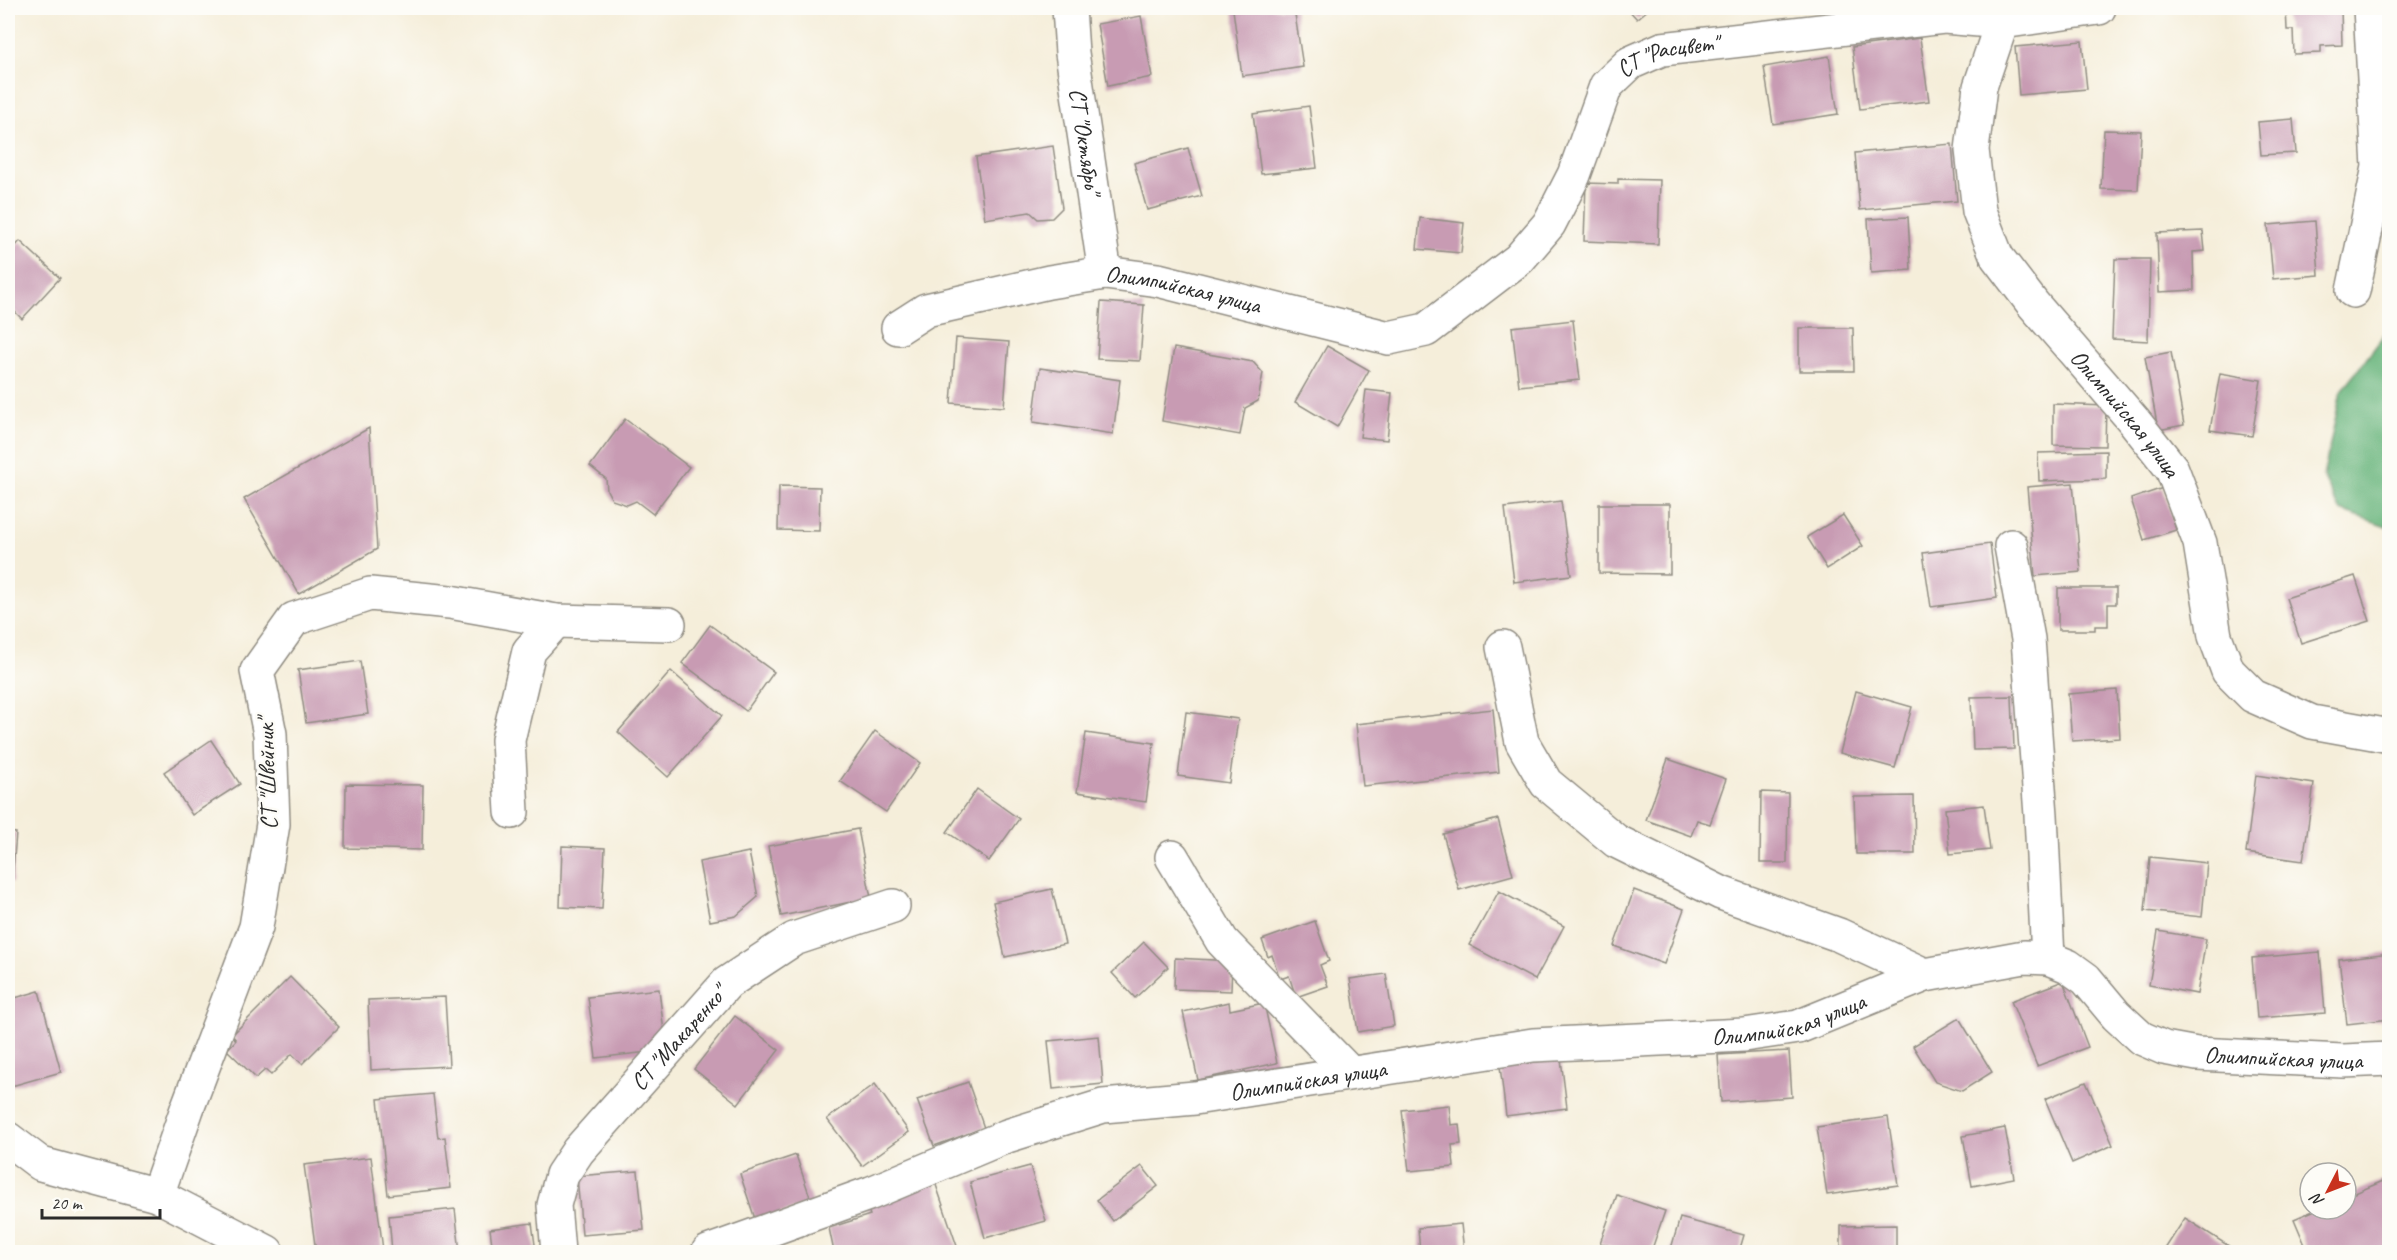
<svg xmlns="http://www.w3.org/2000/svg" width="2397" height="1260" font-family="Caveat,sans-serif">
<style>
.forest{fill:#6bb67e;stroke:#4b7054;stroke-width:1.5}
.building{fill:#c89bb3}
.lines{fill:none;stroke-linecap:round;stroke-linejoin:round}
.minor-casing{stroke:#908c82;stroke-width:36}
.minor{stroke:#fff;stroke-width:33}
.labels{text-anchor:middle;stroke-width:5;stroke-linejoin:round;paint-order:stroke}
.street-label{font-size:24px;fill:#2b2b2b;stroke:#fdfcf7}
</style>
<rect width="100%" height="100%" fill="#fdfcf7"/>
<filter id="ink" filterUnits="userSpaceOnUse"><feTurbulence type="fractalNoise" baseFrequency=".0167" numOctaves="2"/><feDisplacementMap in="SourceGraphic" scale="12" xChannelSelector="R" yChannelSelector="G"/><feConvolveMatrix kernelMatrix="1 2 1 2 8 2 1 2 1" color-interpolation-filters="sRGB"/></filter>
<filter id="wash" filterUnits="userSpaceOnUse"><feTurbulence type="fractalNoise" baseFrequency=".008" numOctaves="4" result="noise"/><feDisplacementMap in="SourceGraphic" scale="24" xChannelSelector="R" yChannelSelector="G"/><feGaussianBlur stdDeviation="1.35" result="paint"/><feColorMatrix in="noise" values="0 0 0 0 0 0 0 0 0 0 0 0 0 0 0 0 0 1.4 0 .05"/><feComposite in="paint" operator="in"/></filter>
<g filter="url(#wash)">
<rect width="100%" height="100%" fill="#f5eeda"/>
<!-- forest -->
<polygon class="forest" points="2389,329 2390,527 2389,527 2340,510 2323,477 2341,392"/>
<g id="blocks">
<!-- building -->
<g class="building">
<polygon points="1248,8 1294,8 1303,67 1242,76 1233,10"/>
<polygon points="1627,8 1650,8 1637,19"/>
<polygon points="2286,8 2341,8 2342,45 2321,46 2321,53 2294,54 2293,30 2287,30"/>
<polygon points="1141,16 1152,77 1108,86 1097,24"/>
<polygon points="1920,38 1929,101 1860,109 1852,47"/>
<polygon points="2082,41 2087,89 2019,95 2015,47"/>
<polygon points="1829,56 1838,114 1773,124 1764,67"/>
<polygon points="1309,106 1317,168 1261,174 1253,114"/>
<polygon points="2293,119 2296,153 2261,155 2258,122"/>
<polygon points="2104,130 2141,131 2138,190 2101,189"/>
<polygon points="1952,144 1957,201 1860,210 1855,153"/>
<polygon points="1053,146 1062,208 1052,218 1038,219 1030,212 985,219 976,157"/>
<polygon points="1188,148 1202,196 1147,210 1134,163"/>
<polygon points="1618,179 1660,180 1658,244 1584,241 1586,183 1618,184"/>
<polygon points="1908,217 1911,270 1871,273 1868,219"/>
<polygon points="1420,218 1464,223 1461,253 1417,249"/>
<polygon points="2315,221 2319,275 2273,279 2268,225"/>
<polygon points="2203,231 2205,251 2193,252 2194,290 2159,292 2157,233"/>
<polygon points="20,241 60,278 22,319 8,305 8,255"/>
<polygon points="2115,259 2150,259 2148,341 2112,339"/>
<polygon points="1101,302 1144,305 1140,361 1097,359"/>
<polygon points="1573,320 1580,380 1519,386 1512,327"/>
<polygon points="1799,328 1853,328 1854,371 1799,371"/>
<polygon points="956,338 1009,342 1004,407 951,403"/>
<polygon points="1327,346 1369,370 1337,427 1295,402"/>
<polygon points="1174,348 1253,362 1263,373 1258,401 1245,408 1240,435 1162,421"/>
<polygon points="2171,352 2184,425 2158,430 2145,357"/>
<polygon points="1040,368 1120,380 1113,434 1033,422"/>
<polygon points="2220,373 2261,380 2252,436 2210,430"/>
<polygon points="1366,390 1392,393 1387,440 1360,437"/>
<polygon points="2053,404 2106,406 2105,446 2053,445"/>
<polygon points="625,419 689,467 653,514 636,501 627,505 612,500 607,490 606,479 590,466"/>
<polygon points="369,428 377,549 299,594 244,499"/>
<polygon points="2106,451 2106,479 2039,481 2038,453"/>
<polygon points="2073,483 2081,572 2035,576 2027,487"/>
<polygon points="779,486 820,487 819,531 778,530"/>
<polygon points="2163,488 2176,530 2144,540 2131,499"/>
<polygon points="1561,501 1571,575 1514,582 1505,508"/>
<polygon points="1599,504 1670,504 1670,574 1599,573"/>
<polygon points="1843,515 1863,546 1827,569 1807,537"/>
<polygon points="1990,544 1997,598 1931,607 1923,553"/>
<polygon points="2355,576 2370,621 2301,643 2286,598"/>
<polygon points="2058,588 2116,588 2116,604 2108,604 2108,626 2095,626 2095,630 2058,630"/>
<polygon points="710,625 774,672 746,711 682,663"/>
<polygon points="360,661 368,714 306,723 298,670"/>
<polygon points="671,671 722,716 668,777 618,732"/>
<polygon points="2117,690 2120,738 2072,741 2068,694"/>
<polygon points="1856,691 1912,707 1895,768 1840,753"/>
<polygon points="2012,696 2014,749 1973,750 1971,697"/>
<polygon points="1493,709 1499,772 1363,786 1356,724"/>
<polygon points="1186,712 1238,719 1229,783 1178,776"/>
<polygon points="875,731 920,763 886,812 840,781"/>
<polygon points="1086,733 1154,743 1146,802 1077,792"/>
<polygon points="211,740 240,784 192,815 164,772"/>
<polygon points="1668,759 1726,779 1710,824 1697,820 1691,836 1646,820"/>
<polygon points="2256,775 2314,784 2303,861 2246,853"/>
<polygon points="346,784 423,785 422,850 345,848"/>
<polygon points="977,789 1019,819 989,861 947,832"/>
<polygon points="1761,792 1788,793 1787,863 1760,863"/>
<polygon points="1914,796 1915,854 1856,854 1854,797"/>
<polygon points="1984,805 1990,850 1950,854 1945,809"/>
<polygon points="1498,819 1513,875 1459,890 1443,834"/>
<polygon points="858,829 871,898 781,916 768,846"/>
<polygon points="8,832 16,833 12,883 8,882"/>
<polygon points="562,846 605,848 602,909 560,907"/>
<polygon points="749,852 758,897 736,916 710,921 699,862"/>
<polygon points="2150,857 2207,863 2202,917 2145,911"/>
<polygon points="1052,889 1065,944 1005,957 993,902"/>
<polygon points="1634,890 1684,909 1664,964 1614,946"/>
<polygon points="1499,891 1564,926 1535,980 1469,945"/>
<polygon points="1315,921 1329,961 1320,965 1328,986 1296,997 1289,976 1280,979 1272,955 1268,957 1262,940"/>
<polygon points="2158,931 2206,939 2197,994 2149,985"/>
<polygon points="1144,942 1168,967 1135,998 1112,973"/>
<polygon points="2320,952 2325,1013 2257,1018 2252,958"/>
<polygon points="2390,953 2390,1019 2347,1024 2339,959"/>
<polygon points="1175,958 1232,961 1231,991 1174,989"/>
<polygon points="1386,974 1394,1026 1358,1032 1350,979"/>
<polygon points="290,977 339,1027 302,1064 292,1054 271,1075 265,1070 256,1078 227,1050 236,1040 232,1035"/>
<polygon points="2063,981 2088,1047 2037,1066 2011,1001"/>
<polygon points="659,989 666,1050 596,1058 588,997"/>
<polygon points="39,991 61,1072 8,1087 8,1000"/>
<polygon points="445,997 449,1066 371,1070 368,1000"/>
<polygon points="1229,1002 1230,1010 1264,1003 1277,1063 1198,1080 1183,1012"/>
<polygon points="735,1016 779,1050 738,1104 694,1069"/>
<polygon points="1959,1018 1992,1072 1962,1091 1935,1082 1913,1046"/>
<polygon points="1099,1036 1103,1084 1053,1089 1048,1041"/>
<polygon points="1789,1051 1792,1097 1721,1102 1718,1055"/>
<polygon points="1561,1059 1567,1108 1506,1116 1500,1066"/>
<polygon points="968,1082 984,1128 934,1146 917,1100"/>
<polygon points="2086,1082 2113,1145 2072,1163 2045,1099"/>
<polygon points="875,1084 909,1132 862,1166 827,1119"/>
<polygon points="433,1094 438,1138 445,1137 451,1188 388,1195 378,1099"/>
<polygon points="1449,1105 1451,1125 1459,1124 1461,1144 1452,1145 1454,1167 1409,1171 1402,1110"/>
<polygon points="1888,1117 1898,1185 1827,1195 1817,1127"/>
<polygon points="2005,1128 2014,1178 1972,1186 1963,1136"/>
<polygon points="796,1155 812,1203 756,1222 740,1174"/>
<polygon points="371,1157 383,1250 363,1252 316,1252 304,1165"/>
<polygon points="1030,1166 1046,1221 985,1238 970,1182"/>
<polygon points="1142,1166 1158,1186 1113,1221 1097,1200"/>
<polygon points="638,1171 644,1230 582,1235 577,1176"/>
<polygon points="2390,1178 2390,1252 2308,1252 2294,1219 2318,1209 2346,1209 2346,1197"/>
<polygon points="935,1182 959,1252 834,1252 829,1228 870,1215 866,1205"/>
<polygon points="1617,1195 1665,1211 1651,1252 1628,1252 1600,1243"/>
<polygon points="455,1209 460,1252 392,1252 389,1216"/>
<polygon points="1680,1218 1744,1235 1739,1252 1670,1252"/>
<polygon points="2185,1218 2235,1250 2234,1252 2163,1252"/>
<polygon points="532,1223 536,1252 493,1252 490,1229"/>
<polygon points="1461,1224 1464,1252 1420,1252 1418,1228"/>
<polygon points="1896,1225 1896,1252 1841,1252 1841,1226"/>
</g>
</g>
</g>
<g filter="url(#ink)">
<use href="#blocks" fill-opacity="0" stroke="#908c82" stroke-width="1.5"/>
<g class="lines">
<!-- minor casing -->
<g class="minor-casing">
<g id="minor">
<path id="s1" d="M 1069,8 L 1072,53 L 1105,273"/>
<path id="s2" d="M 1999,8 L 2002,22 L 1980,87 L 1972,150 L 1979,211 L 1997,257 L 2033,304 L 2134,421 L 2172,469 L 2200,543 L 2215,636 L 2228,671 L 2253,696 L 2312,722 L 2390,736"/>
<polyline points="2353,291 2379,167 2370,8"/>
<path id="s3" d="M 898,328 L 926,310 L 1049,282 L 1105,273 L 1158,280 L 1389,338 L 1426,330 L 1519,259 L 1549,224 L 1574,175 L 1606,86 L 1630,63 L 1662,49 L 1944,17 L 2002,22 L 2099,8"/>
<polyline points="2011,546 2028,639 2041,815 2048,958"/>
<polyline points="1503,647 1522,742 1546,783 1616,841 1721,893 1839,935 1925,975"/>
<polyline points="512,812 508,740 529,651 556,621"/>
<polyline points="1172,857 1222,941 1349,1072"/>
<polyline points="8,1139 41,1164 157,1195 267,1252"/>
<polyline points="157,1195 187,1109 256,927 273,824 270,734 257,671 294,619 370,594 450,602 556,621 669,624"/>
<path id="s4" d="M 558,1252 L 554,1205 L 562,1175 L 578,1151 L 727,983 L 794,939 L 893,906"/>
<path id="s5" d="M 708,1252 L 871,1193 L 1007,1136 L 1103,1106 L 1195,1098 L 1533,1045 L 1744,1035 L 1798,1027 L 1925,975 L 2024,957 L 2048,958 L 2068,966 L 2086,979 L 2116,1015 L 2141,1038 L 2164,1048 L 2197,1054 L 2343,1061 L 2390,1059"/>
</g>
</g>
<!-- minor -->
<use href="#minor" class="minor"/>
</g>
</g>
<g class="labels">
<!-- street labels -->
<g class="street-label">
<text dy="8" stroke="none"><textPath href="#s3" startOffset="930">СТ "Расцвет"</textPath></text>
<text dy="8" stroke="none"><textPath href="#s1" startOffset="134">СТ "Октябрь"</textPath></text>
<text dy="8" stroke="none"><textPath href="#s3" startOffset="296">Олимпийская улица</textPath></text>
<text dy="8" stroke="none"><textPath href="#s2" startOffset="460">Олимпийская улица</textPath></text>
<text transform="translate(267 774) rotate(-92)" y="8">СТ "Швейник"</text>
<text dy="8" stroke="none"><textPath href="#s5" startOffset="1114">Олимпийская улица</textPath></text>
<text dy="8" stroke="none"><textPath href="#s4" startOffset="258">СТ "Макаренко"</textPath></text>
<text dy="8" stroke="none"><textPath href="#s5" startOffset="1653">Олимпийская улица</textPath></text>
<text dy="8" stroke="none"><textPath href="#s5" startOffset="628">Олимпийская улица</textPath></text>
</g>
</g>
<!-- margin -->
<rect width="2397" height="1260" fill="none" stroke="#fdfcf7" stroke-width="30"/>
<!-- north arrow -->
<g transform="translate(2328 1191) rotate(228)"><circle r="28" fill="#fdfcf7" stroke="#a9a8a5" stroke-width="1.5"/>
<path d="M0-4.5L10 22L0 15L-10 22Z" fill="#c8321e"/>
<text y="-9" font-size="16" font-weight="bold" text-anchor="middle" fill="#2b2b2b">N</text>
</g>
<!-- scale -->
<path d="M42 1209v9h118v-9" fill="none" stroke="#2b2b2b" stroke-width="3"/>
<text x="51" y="1209" font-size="18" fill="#2b2b2b" stroke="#fdfcf7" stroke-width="4.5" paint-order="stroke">20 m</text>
</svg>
